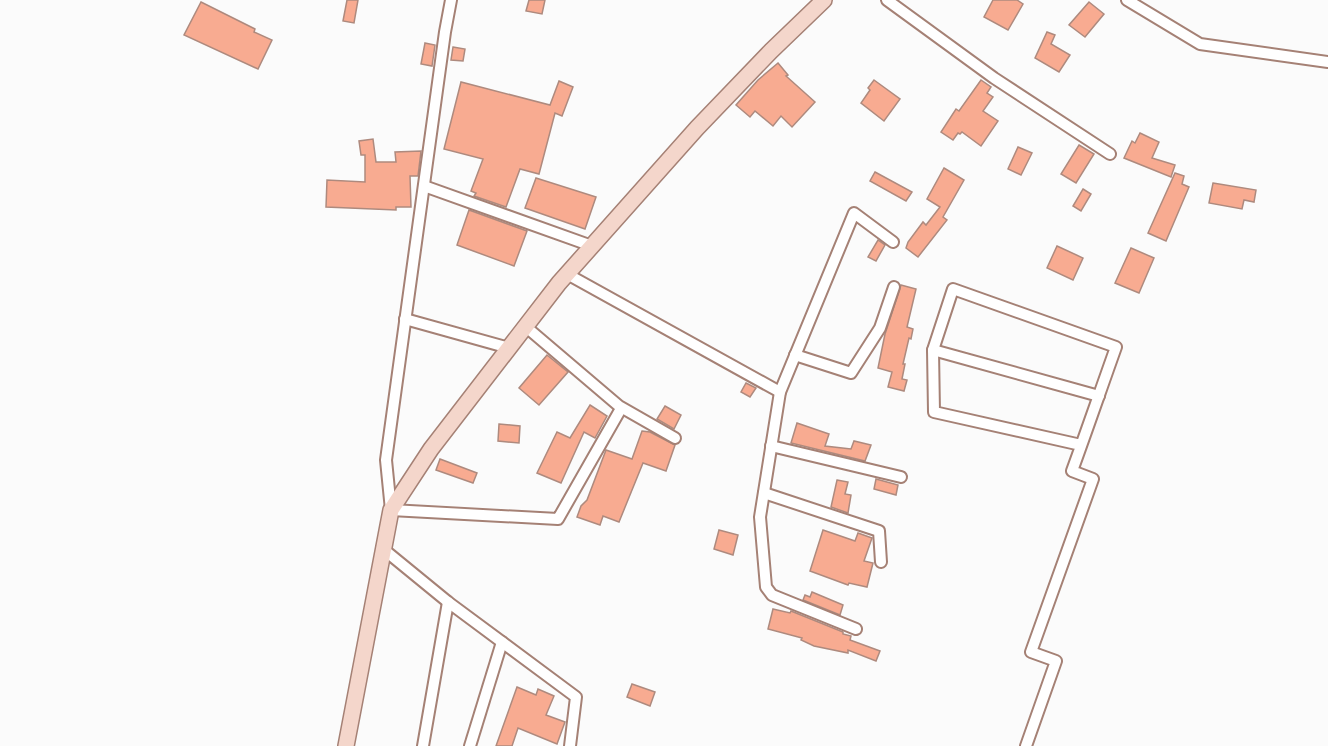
<svg xmlns="http://www.w3.org/2000/svg" width="1328" height="746" font-family="Jost,sans-serif">
<style>
.building{fill:#f8ab91;stroke:#ae8a7e;stroke-width:1.5}
.lines{fill:none;stroke-linecap:round;stroke-linejoin:round}
.street-casing{stroke:#a58175;stroke-width:14}
.secondary-casing{stroke:#a58175;stroke-width:18}
.street{stroke:#fff;stroke-width:10}
.secondary{stroke:#f4d6cb;stroke-width:15}
</style>
<rect width="100%" height="100%" fill="#fbfbfb"/>
<!-- building -->
<g class="building">
<polygon points="347,0 358,0 354,23 343,21"/>
<polygon points="529,0 545,0 542,14 526,11"/>
<polygon points="993,0 1017,0 1023,4 1008,30 984,17"/>
<polygon points="201,2 255,29 254,32 272,40 258,69 184,35"/>
<polygon points="1089,2 1104,14 1085,37 1069,25"/>
<polygon points="1047,32 1055,35 1051,44 1070,55 1059,72 1035,58"/>
<polygon points="425,43 435,45 432,66 421,64"/>
<polygon points="453,47 465,49 463,61 451,60"/>
<polygon points="778,63 788,75 786,76 815,102 792,127 781,116 773,126 755,111 750,117 736,105 758,80"/>
<polygon points="874,80 900,99 884,121 861,103 870,90 868,88"/>
<polygon points="981,80 991,87 987,93 993,97 983,111 998,121 981,146 962,132 960,134 958,133 953,140 941,132 956,109 959,111"/>
<polygon points="559,81 573,87 562,116 555,113 539,174 520,169 506,207 474,196 476,193 471,191 483,159 444,149 461,82 550,105"/>
<polygon points="1140,133 1159,142 1152,158 1175,165 1171,177 1124,158 1132,141 1135,143"/>
<polygon points="373,139 376,162 396,162 395,152 421,151 418,176 410,176 411,207 396,207 396,210 326,207 327,180 365,182 365,155 361,155 359,141"/>
<polygon points="1079,145 1094,154 1076,183 1061,174"/>
<polygon points="1018,147 1032,153 1021,175 1008,169"/>
<polygon points="944,168 964,180 943,217 947,220 918,257 906,248 908,242 923,222 926,225 940,207 927,199"/>
<polygon points="875,172 912,192 906,201 870,181"/>
<polygon points="1175,173 1184,176 1182,184 1189,187 1166,241 1148,233"/>
<polygon points="536,178 596,197 585,229 525,208"/>
<polygon points="1213,183 1256,190 1254,202 1244,200 1242,209 1209,203"/>
<polygon points="1083,189 1091,194 1081,211 1073,206"/>
<polygon points="469,210 527,231 514,266 457,245"/>
<polygon points="878,240 885,245 876,261 868,257"/>
<polygon points="1057,246 1083,258 1073,280 1047,268"/>
<polygon points="1131,248 1154,258 1139,293 1115,283"/>
<polygon points="901,285 916,289 907,327 913,329 911,339 909,338 903,364 905,364 902,379 907,380 904,391 888,387 892,372 878,368 885,334"/>
<polygon points="547,355 568,372 539,405 519,388"/>
<polygon points="746,383 756,388 750,397 741,392"/>
<polygon points="590,405 607,416 595,438 584,432 561,483 537,473 557,432 570,438"/>
<polygon points="665,406 681,415 674,429 657,419"/>
<polygon points="797,423 829,434 825,446 851,449 854,441 871,445 865,461 791,443"/>
<polygon points="499,424 520,426 519,443 498,441"/>
<polygon points="642,431 650,432 675,445 666,471 643,463 619,522 603,516 600,525 577,517 581,506 587,500 606,450 632,459"/>
<polygon points="440,459 477,473 473,483 436,470"/>
<polygon points="876,479 898,485 896,495 874,489"/>
<polygon points="837,480 848,482 845,494 851,495 848,513 831,507"/>
<polygon points="719,530 738,535 733,555 714,549"/>
<polygon points="823,530 855,541 858,533 872,538 864,561 873,563 867,587 849,583 848,585 810,571"/>
<polygon points="812,592 843,605 840,615 803,600 805,595 810,597"/>
<polygon points="773,609 790,613 791,611 843,632 843,634 851,636 850,640 880,651 876,661 848,650 848,653 814,646 801,640 802,638 768,629"/>
<polygon points="632,684 655,692 650,706 627,697"/>
<polygon points="517,687 536,695 538,689 554,696 546,715 565,722 557,744 518,728 512,746 496,746"/>
</g>
<g class="lines">
<!-- street casing -->
<g class="street-casing">
<g id="street">
<polyline points="451,0 445,32 386,460 391,510 558,519 619,412"/>
<polyline points="887,0 994,78 1110,154"/>
<polyline points="1127,0 1200,44 1328,62"/>
<polyline points="424,186 592,246"/>
<polyline points="567,274 780,392"/>
<polyline points="405,319 509,348"/>
<polyline points="525,326 619,406 675,438"/>
<polyline points="933,350 1099,396"/>
<polyline points="795,355 851,373 880,328 894,287"/>
<polyline points="771,446 901,477"/>
<polyline points="764,493 879,531 881,562"/>
<polyline points="382,548 448,602 576,697 570,746"/>
<polyline points="856,629 772,595 766,587 760,517 780,392 854,213 893,242"/>
<polyline points="423,746 448,602"/>
<polyline points="470,746 502,642"/>
<path d="M 1026,746 L 1056,661 L 1031,652 L 1093,479 L 1072,471 C 1087,430 1101,389 1116,347 L 953,289 L 933,350 L 934,412 L 1081,445"/>
</g>
</g>
<!-- secondary casing -->
<g class="secondary-casing">
<polyline id="secondary" points="346,746 391,510 431,449 559,283 697,128 771,51 824,0"/>
</g>
<!-- street -->
<use href="#street" class="street"/>
<!-- secondary -->
<use href="#secondary" class="secondary"/>
</g>
</svg>
